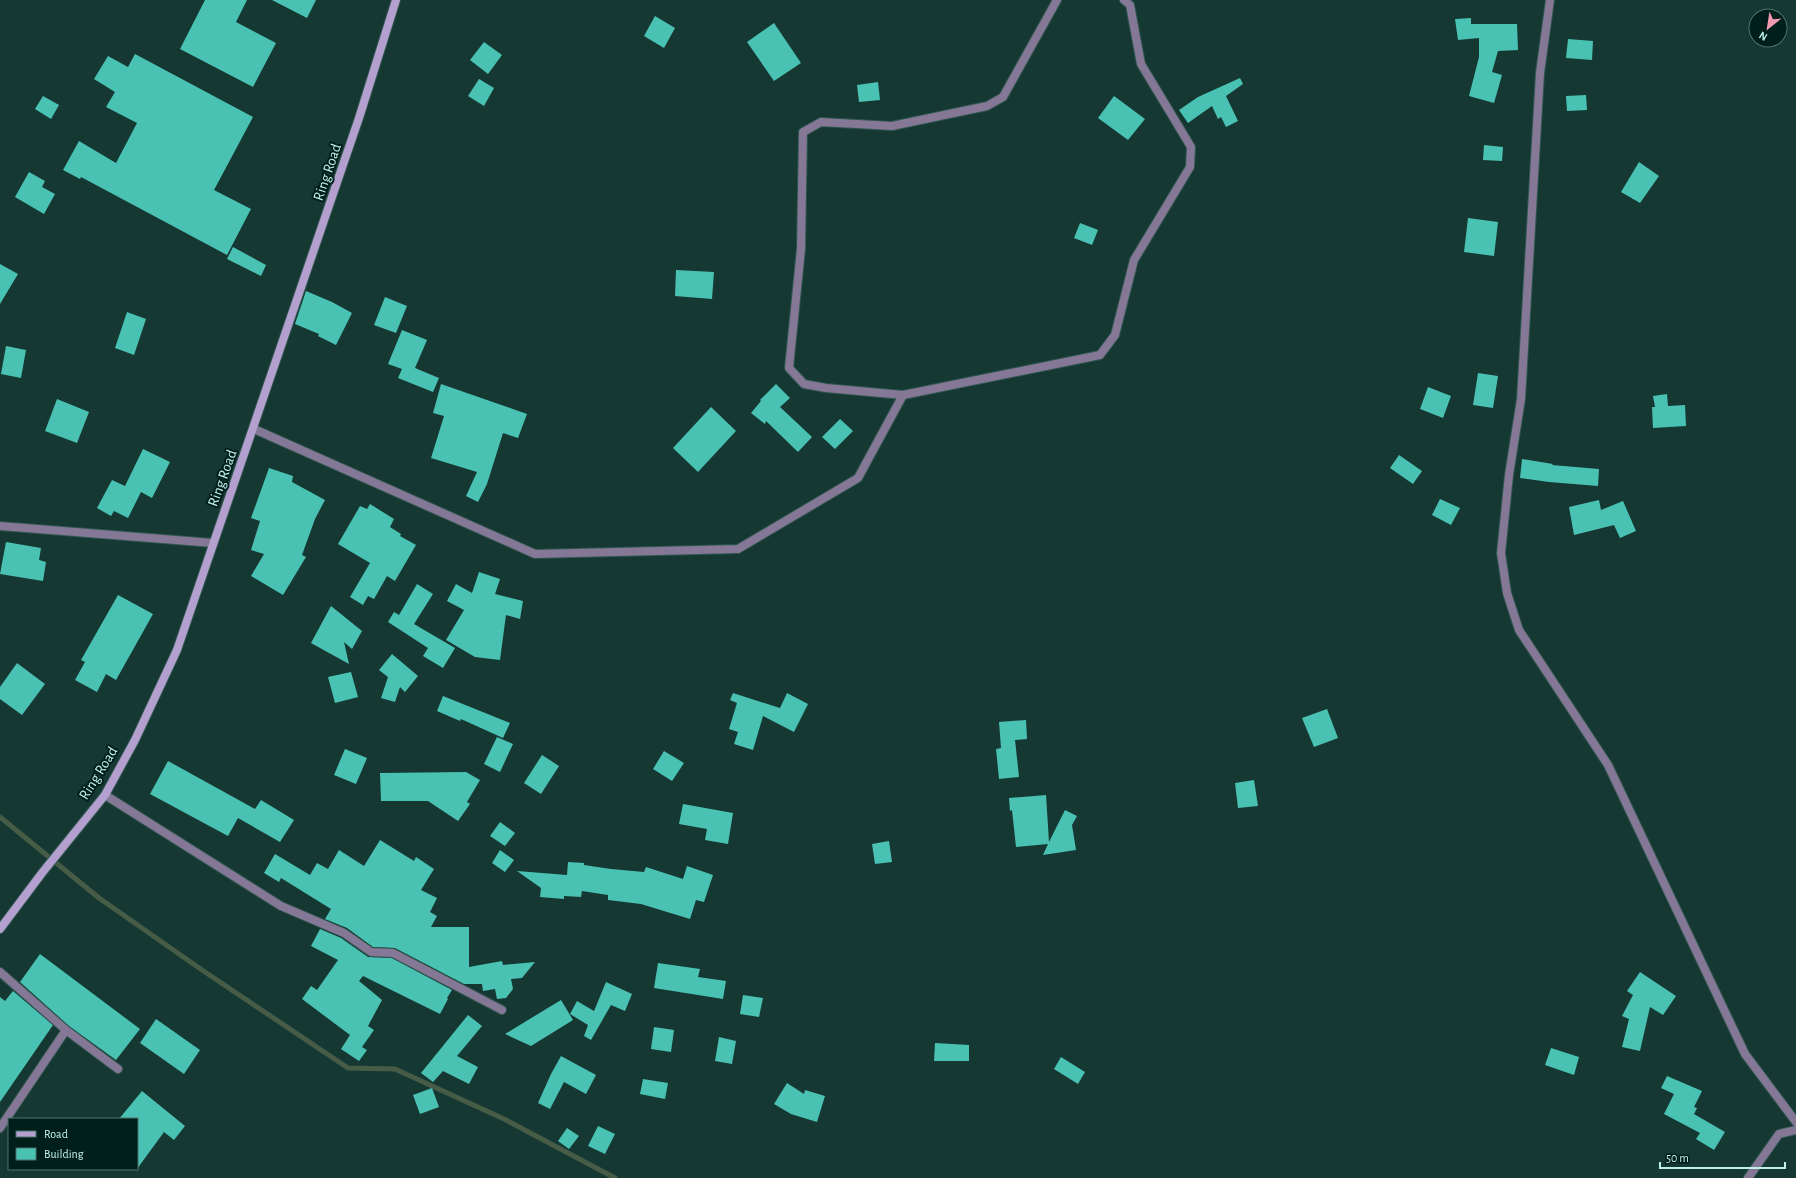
<svg xmlns="http://www.w3.org/2000/svg" width="1796" height="1178" font-family="'Alegreya Sans',sans-serif">
<style>
.lines{fill:none;stroke-linecap:round;stroke-linejoin:round}
.stream{stroke:#475c46;stroke-width:5}
.building{fill:#4ac2b3}
.lane-casing{stroke:#315650;stroke-width:10}
.street-casing{stroke:#315650;stroke-width:10}
.secondary-casing{stroke:#315650;stroke-width:10}
.lane{stroke:#847896;stroke-width:8}
.street{stroke:#847896;stroke-width:8}
.secondary{stroke:#b3a0cf;stroke-width:8}
.labels{text-anchor:middle;stroke-width:4;stroke-linejoin:round;paint-order:stroke}
.street-label{font-size:15px;fill:#c0f1e8;stroke:#001f1b}
</style>
<rect width="100%" height="100%" fill="#163833"/>
<g class="lines">
<!-- stream -->
<polyline class="stream" points="0,817 99,898 202,970 348,1068 395,1069 504,1119 615,1178"/>
</g>
<!-- building -->
<g class="building">
<polygon points="205,0 247,0 236,22 276,43 253,87 180,49"/>
<polygon points="272,0 316,0 307,18"/>
<polygon points="655,16 675,28 664,48 644,36"/>
<polygon points="1471,18 1471,24 1517,24 1518,50 1498,51 1492,72 1502,75 1494,103 1469,96 1479,57 1479,38 1458,40 1455,19"/>
<polygon points="774,23 801,63 774,81 747,42"/>
<polygon points="1568,39 1593,41 1592,60 1566,58"/>
<polygon points="484,42 502,55 488,74 470,60"/>
<polygon points="135,54 253,117 214,190 251,209 227,255 81,177 80,179 63,170 79,141 116,163 137,123 106,107 115,92 94,79 108,56 128,67"/>
<polygon points="1240,78 1243,84 1226,96 1238,121 1226,127 1221,117 1218,119 1212,106 1188,123 1179,110 1198,97"/>
<polygon points="479,79 494,88 484,106 468,96"/>
<polygon points="878,82 880,100 859,102 857,85"/>
<polygon points="1586,95 1587,110 1567,111 1566,96"/>
<polygon points="43,96 59,105 51,119 35,109"/>
<polygon points="1114,96 1145,119 1128,140 1098,118"/>
<polygon points="1484,145 1503,147 1502,161 1483,160"/>
<polygon points="1639,162 1659,176 1640,203 1621,192"/>
<polygon points="29,172 45,181 42,187 55,194 44,214 15,197"/>
<polygon points="1468,218 1498,222 1494,256 1464,252"/>
<polygon points="1080,223 1098,230 1092,245 1074,238"/>
<polygon points="233,247 266,265 261,276 227,259"/>
<polygon points="0,264 18,274 0,304"/>
<polygon points="676,270 714,272 712,299 675,296"/>
<polygon points="306,291 332,302 352,313 336,345 318,336 319,334 295,324"/>
<polygon points="385,297 407,306 396,333 374,325"/>
<polygon points="127,312 146,319 134,355 115,348"/>
<polygon points="402,330 427,340 415,368 439,378 433,392 398,378 402,369 388,364"/>
<polygon points="6,346 26,350 21,378 1,374"/>
<polygon points="1478,373 1498,376 1493,408 1473,405"/>
<polygon points="441,384 527,414 518,438 503,433 487,484 478,502 466,496 477,472 431,458 444,416 433,413"/>
<polygon points="776,384 790,398 780,407 812,437 798,452 766,421 765,424 751,413 761,401 760,400"/>
<polygon points="1428,387 1451,396 1443,418 1420,409"/>
<polygon points="1667,394 1668,406 1685,405 1686,426 1653,428 1652,407 1655,407 1653,396"/>
<polygon points="57,399 89,412 77,443 45,431"/>
<polygon points="711,407 736,431 698,472 673,448"/>
<polygon points="840,419 853,431 835,449 822,437"/>
<polygon points="143,449 170,462 152,498 141,492 128,518 114,511 111,516 97,508 112,480 125,486"/>
<polygon points="1399,455 1422,471 1413,484 1390,468"/>
<polygon points="1522,459 1553,464 1552,465 1599,469 1598,486 1549,482 1520,478"/>
<polygon points="269,468 293,476 292,482 325,500 315,519 302,555 306,557 283,595 251,576 264,554 251,550 260,521 251,518"/>
<polygon points="1440,499 1460,508 1451,525 1432,515"/>
<polygon points="1599,500 1601,510 1623,501 1636,531 1620,538 1614,525 1574,535 1569,507"/>
<polygon points="370,504 394,519 390,527 401,534 400,536 416,545 395,581 387,576 374,599 368,596 363,605 350,597 370,563 338,544 360,506 367,509"/>
<polygon points="6,542 41,548 39,560 46,562 43,581 0,574"/>
<polygon points="479,572 500,579 495,594 523,601 520,619 506,615 500,660 475,657 446,640 464,610 447,601 456,584 472,593"/>
<polygon points="417,584 433,594 414,624 455,648 443,668 423,656 428,648 388,622 394,612 399,615"/>
<polygon points="118,595 153,614 116,680 106,674 97,692 75,680 85,662 81,660"/>
<polygon points="331,606 362,631 352,649 344,642 349,664 311,643"/>
<polygon points="392,654 418,676 405,692 400,687 395,702 381,698 388,677 379,670"/>
<polygon points="17,663 45,684 22,715 0,699 0,687"/>
<polygon points="351,672 358,697 335,703 328,677"/>
<polygon points="733,693 780,708 787,693 808,704 794,732 763,716 753,750 734,744 738,732 729,729 737,703 730,700"/>
<polygon points="443,696 510,723 503,738 461,719 460,721 437,711"/>
<polygon points="1327,709 1338,738 1314,747 1302,718"/>
<polygon points="1026,720 1027,739 1015,740 1019,777 999,779 996,749 1001,748 999,722"/>
<polygon points="497,737 513,744 500,772 484,764"/>
<polygon points="345,749 367,758 356,784 334,775"/>
<polygon points="664,751 684,763 672,781 653,769"/>
<polygon points="542,755 559,766 541,794 524,783"/>
<polygon points="168,761 255,809 261,800 294,820 280,842 238,818 228,836 150,794"/>
<polygon points="466,772 480,780 467,802 470,804 458,821 428,801 381,801 380,773"/>
<polygon points="1254,780 1258,806 1238,808 1235,783"/>
<polygon points="1046,795 1049,842 1065,810 1077,816 1072,825 1076,850 1043,855 1048,844 1016,847 1012,810 1010,811 1009,798"/>
<polygon points="683,804 733,813 728,844 705,840 707,829 679,824"/>
<polygon points="500,822 515,833 505,846 490,836"/>
<polygon points="380,840 414,861 416,857 434,869 421,890 437,898 430,912 437,916 431,927 469,927 469,967 502,961 503,965 535,962 522,978 511,979 513,989 506,998 497,999 495,989 483,991 482,984 464,984 395,948 373,947 347,928 325,919 331,909 281,878 279,882 264,873 275,854 310,875 317,863 328,869 339,850 364,866"/>
<polygon points="889,841 892,862 875,864 872,844"/>
<polygon points="500,850 514,860 505,872 492,863"/>
<polygon points="568,862 584,863 584,865 611,869 644,872 646,867 683,879 687,866 713,875 704,902 696,900 690,919 641,904 608,900 608,895 582,891 581,897 564,896 564,899 540,897 541,888 517,871 567,875"/>
<polygon points="320,929 341,938 368,957 392,958 452,990 447,998 448,999 440,1014 363,976 359,981 382,1000 368,1026 374,1030 362,1047 367,1050 359,1061 341,1049 350,1035 302,999 311,986 317,990 338,960 311,946"/>
<polygon points="40,954 140,1029 116,1060 69,1026 20,982"/>
<polygon points="658,963 700,969 698,977 726,981 723,999 654,988"/>
<polygon points="1640,972 1676,996 1663,1015 1650,1007 1640,1051 1622,1047 1629,1019 1622,1016 1633,995 1627,991"/>
<polygon points="606,982 632,994 625,1011 611,1005 591,1040 584,1036 588,1025 570,1014 577,1001 594,1011"/>
<polygon points="13,991 53,1025 0,1102 0,997 5,1001"/>
<polygon points="743,995 763,998 759,1017 740,1014"/>
<polygon points="561,1000 573,1020 531,1046 505,1034"/>
<polygon points="468,1015 482,1026 457,1056 478,1067 469,1084 443,1071 433,1082 421,1073"/>
<polygon points="156,1019 200,1050 184,1074 140,1043"/>
<polygon points="654,1027 674,1030 671,1052 651,1049"/>
<polygon points="719,1037 736,1041 732,1064 715,1061"/>
<polygon points="935,1043 969,1045 969,1061 934,1061"/>
<polygon points="1551,1048 1579,1057 1574,1075 1545,1065"/>
<polygon points="561,1056 596,1075 586,1094 564,1082 550,1109 538,1103 551,1074"/>
<polygon points="1061,1057 1085,1072 1078,1084 1054,1069"/>
<polygon points="1667,1076 1702,1091 1694,1107 1697,1108 1694,1114 1725,1132 1714,1150 1696,1139 1700,1133 1664,1114 1674,1094 1661,1088"/>
<polygon points="643,1079 668,1083 665,1099 640,1094"/>
<polygon points="787,1083 804,1094 805,1090 825,1096 817,1122 791,1114 774,1104"/>
<polygon points="432,1088 439,1107 420,1114 413,1095"/>
<polygon points="142,1091 185,1126 174,1140 164,1132 137,1169 137,1119 119,1119"/>
<polygon points="598,1126 615,1134 605,1154 588,1146"/>
<polygon points="567,1128 579,1136 569,1149 558,1141"/>
</g>
<g class="lines">
<!-- lane casing -->
<g class="lane-casing">
<g id="lane">
<polyline points="105,795 281,906 344,933 371,952 393,953 502,1010"/>
<polyline points="0,972 66,1030 118,1069"/>
<polyline points="0,1128 66,1030"/>
<polyline points="1748,1178 1779,1134 1796,1130"/>
</g>
</g>
<!-- street casing -->
<g class="street-casing">
<g id="street">
<polyline points="1550,0 1540,73 1521,399 1509,475 1501,553 1507,593 1519,630 1608,765 1745,1054 1796,1122"/>
<polyline points="903,395 1100,355 1115,335 1134,260 1190,167 1191,147 1141,64 1130,5 1124,0"/>
<polyline points="254,429 535,554 738,549 858,478 903,395 826,388 804,384 789,368 801,249 803,132 821,122 892,126 987,106 1003,97 1057,0"/>
<polyline points="0,526 213,543"/>
</g>
</g>
<!-- secondary casing -->
<g class="secondary-casing">
<polyline id="secondary" points="0,929 42,873 105,795 135,740 177,650 359,118 396,0"/>
</g>
<!-- lane -->
<use href="#lane" class="lane"/>
<!-- street -->
<use href="#street" class="street"/>
<!-- secondary -->
<use href="#secondary" class="secondary"/>
</g>
<g class="labels">
<!-- street labels -->
<g class="street-label">
<text transform="translate(327 172) rotate(-71)" y="5">Ring Road</text>
<text transform="translate(222 478) rotate(-70)" y="5">Ring Road</text>
<text transform="translate(98 773) rotate(-58)" y="5">Ring Road</text>
</g>
</g>
<!-- legend -->
<rect x="8" y="1118" width="130" height="52" fill="#001f1b" stroke="#4d736d"/>
<rect x="16" y="1131" width="20" height="6" fill="#b3a0cf" stroke="#4d736d"/>
<text x="44" y="1138" font-size="12" fill="#c0f1e8">Road</text>
<rect x="16" y="1148" width="20" height="12" fill="#4ac2b3" stroke="#4d736d"/>
<text x="44" y="1158" font-size="12" fill="#c0f1e8">Building</text>
<!-- north arrow -->
<g transform="translate(1768 28) rotate(210)"><circle r="19" fill="#001f1b" stroke="#4d736d"/>
<path d="M0-3L7 15L0 10L-7 15Z" fill="#f29ab0"/>
<text y="-6" font-size="11" font-weight="bold" text-anchor="middle" fill="#c0f1e8">N</text>
</g>
<!-- scale -->
<path d="M1660 1162v6h125v-6" fill="none" stroke="#c0f1e8" stroke-width="2"/>
<text x="1666" y="1162" font-size="12" fill="#c0f1e8" stroke="#001f1b" stroke-width="3" paint-order="stroke">50 m</text>
</svg>
